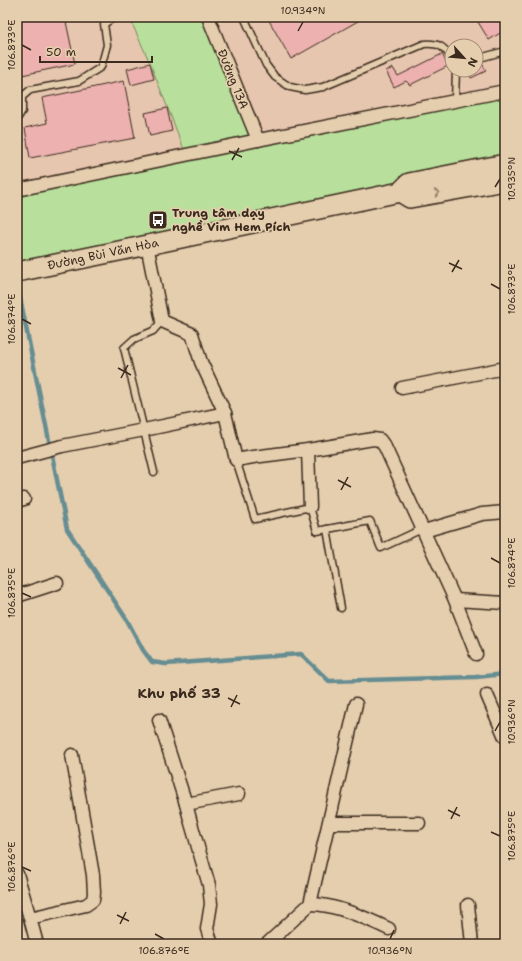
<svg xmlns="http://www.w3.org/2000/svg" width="522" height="961" font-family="'Shantell Sans',sans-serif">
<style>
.built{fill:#e7c6af;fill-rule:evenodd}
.green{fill:#b8e09c;stroke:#7a855d}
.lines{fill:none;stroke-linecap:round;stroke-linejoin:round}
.stream{stroke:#658d92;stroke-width:4.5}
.building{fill:#edb2b0;stroke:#3b2a1e}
.lane-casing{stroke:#3b2a1e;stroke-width:9}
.street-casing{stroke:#3b2a1e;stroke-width:15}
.primary-casing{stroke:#3b2a1e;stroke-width:22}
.lane{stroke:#e5ceae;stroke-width:6}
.street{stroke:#e5ceae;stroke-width:12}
.primary{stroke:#e5ceae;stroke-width:19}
.oneway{stroke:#907c66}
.ticks{fill:none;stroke:#3b2a1e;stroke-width:1.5}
.labels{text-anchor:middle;stroke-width:3.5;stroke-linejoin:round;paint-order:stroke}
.street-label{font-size:12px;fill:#3b2a1e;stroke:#e5ceae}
.poi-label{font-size:12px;font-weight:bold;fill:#3b2a1e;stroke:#e5ceae;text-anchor:start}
.quarter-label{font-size:14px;font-weight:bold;fill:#3b2a1e;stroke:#e5ceae}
.neatline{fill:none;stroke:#3b2a1e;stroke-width:1.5}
.ticks-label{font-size:10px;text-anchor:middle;fill:#3b2a1e}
</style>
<rect width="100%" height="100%" fill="#e5ceae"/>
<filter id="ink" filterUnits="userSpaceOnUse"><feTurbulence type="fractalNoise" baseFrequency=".025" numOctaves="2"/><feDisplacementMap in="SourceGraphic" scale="8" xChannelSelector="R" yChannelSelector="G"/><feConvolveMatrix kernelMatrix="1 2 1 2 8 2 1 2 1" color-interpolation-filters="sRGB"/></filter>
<g filter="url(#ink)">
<!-- built -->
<path class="built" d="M 17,17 L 505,17 L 505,88 L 17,186 ZM 452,46 L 476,46 L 476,70 L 452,70 Z"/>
<!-- green -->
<g class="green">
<polygon points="129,17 202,17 251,138 185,152 150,63"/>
<polygon points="505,95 505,155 404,175 396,184 17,263 17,193"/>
</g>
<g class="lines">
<!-- stream -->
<polyline class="stream" points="18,288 67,529 127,620 143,650 152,662 166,664 301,654 329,681 476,677 505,674"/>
</g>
<!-- building -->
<g class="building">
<polygon points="17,17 65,17 75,64 17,76"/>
<polygon points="267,17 365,17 291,59"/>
<polygon points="475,17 505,17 505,21 501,24 505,30 489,40"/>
<polygon points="442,54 448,66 410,85 406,81 394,87 386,71 393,68 398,76"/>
<polygon points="150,63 154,79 131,85 127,69"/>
<polygon points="482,63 486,71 471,78 467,70 476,70 476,66"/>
<polygon points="124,81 135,138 30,158 25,128 47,123 42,98"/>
<polygon points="167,108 172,131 150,136 145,113"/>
</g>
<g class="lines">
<!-- lane casing -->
<g class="lane-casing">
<g id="lane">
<path d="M 244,17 L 266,65 L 275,77 L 290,87 L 305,90 L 323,87 L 424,44 C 439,43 443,46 452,58"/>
<polyline points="476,59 505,51"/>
<polyline points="455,101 456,70"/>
<polyline points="17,119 22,111 22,97 30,90 79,81 101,67 107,45 104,24 115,17"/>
<polyline points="236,460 255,519 310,507 317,531 370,521 381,548 422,529"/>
<polyline points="154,472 124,348 134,339 153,331 162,321"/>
<polyline points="327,529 341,608"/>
</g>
</g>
<!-- street casing -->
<g class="street-casing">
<g id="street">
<polyline points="208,17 258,140"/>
<polyline points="17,190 258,140 505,91"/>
<polyline points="147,245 162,321 192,334 201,362 225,413 236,460 253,457 308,450 373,439 380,440 385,447 455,600 476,654"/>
<polyline points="402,388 505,368"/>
<polyline points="308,450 310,507"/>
<polyline points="17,458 62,446 144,430 225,413"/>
<polyline points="17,501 24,499"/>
<polyline points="424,531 482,514 505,512"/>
<polyline points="17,596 57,583"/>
<polyline points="455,600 505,603"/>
<polyline points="487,695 505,737"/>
<polyline points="159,720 186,804 191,823 209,885 211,904 207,929 212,944"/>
<polyline points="186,804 239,794"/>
<polyline points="329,823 419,823"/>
<polyline points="17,874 30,918 37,944"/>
<path d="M 310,904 C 335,904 366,918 389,929"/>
<polyline points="468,905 472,944"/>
<polyline points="30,918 86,905 93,900 94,893 93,875 72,755"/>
<polyline points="267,944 310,904 356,704"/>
</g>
</g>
<!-- primary casing -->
<g class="primary-casing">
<g id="primary">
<polyline points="400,192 410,198 505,181"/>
<polyline points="17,272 143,246 400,192 409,183 505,164"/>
</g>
</g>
<!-- lane -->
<use href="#lane" class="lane"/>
<!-- street -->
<use href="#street" class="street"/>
<!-- primary -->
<use href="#primary" class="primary"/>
</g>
<!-- one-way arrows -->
<defs><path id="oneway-chevron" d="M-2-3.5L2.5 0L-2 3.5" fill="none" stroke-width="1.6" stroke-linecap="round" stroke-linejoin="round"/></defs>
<use class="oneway" href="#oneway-chevron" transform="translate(437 193) rotate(-10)"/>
</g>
<!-- ticks -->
<path class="ticks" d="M 298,31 L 303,22M 22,45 L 31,50M 229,151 L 242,157M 232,160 L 239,148M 495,187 L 500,179M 449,263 L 462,269M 452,272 L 459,260M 491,284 L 500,289M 22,319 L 31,324M 118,368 L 131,375M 121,378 L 128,365M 338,480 L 351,487M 341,490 L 348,477M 491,558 L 500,563M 22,593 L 31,597M 228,698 L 240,704M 231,707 L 237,695M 495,731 L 500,722M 448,810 L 460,816M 451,819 L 457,807M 491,832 L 500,836M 22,867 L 31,871M 117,915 L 129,921M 120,924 L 126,912M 155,934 L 164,939M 390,939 L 394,930"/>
<!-- icons -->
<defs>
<g id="bus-square" transform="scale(1)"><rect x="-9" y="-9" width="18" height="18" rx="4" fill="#3b2a1e" stroke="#e5ceae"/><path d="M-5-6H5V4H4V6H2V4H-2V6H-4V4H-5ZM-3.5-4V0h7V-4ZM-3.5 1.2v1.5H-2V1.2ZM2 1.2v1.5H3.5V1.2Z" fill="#fff"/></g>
</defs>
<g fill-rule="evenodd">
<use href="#bus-square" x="158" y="220"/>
</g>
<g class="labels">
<!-- street labels -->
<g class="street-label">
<text transform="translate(233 79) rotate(68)" y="4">Đường 13A</text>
<text transform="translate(103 254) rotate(-12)" y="4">Đường Bùi Văn Hòa</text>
</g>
<!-- poi labels -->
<g class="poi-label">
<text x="172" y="217">Trung tâm dạy<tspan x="172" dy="14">nghề Vim Hem Pích</tspan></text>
</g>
<!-- quarter labels -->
<g class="quarter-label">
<text x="179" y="698">Khu phố 33</text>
</g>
</g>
<!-- margin -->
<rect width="522" height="961" fill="none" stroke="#e5ceae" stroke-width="44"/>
<!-- north arrow -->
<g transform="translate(464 58) rotate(117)"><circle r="19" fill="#e5ceae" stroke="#a18c74"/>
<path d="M0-3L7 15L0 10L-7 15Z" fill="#3b2a1e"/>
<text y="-6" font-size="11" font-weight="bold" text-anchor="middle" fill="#3b2a1e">N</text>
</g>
<!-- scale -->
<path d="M40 56v6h112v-6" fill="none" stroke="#3b2a1e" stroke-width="2"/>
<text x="46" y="56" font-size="12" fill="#3b2a1e" stroke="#e5ceae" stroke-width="3" paint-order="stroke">50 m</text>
<rect x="22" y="22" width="478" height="917" class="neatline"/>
<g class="ticks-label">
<text x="303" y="14">10.934°N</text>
<text transform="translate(11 45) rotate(-90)" y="4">106.873°E</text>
<text transform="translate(511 179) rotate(-90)" y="4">10.935°N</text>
<text transform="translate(511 289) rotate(-90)" y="4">106.873°E</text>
<text transform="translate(11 319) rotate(-90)" y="4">106.874°E</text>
<text transform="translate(511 563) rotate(-90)" y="4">106.874°E</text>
<text transform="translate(11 593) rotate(-90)" y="4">106.875°E</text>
<text transform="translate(511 722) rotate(-90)" y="4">10.936°N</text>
<text transform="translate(511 836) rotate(-90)" y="4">106.875°E</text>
<text transform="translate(11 867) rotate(-90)" y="4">106.876°E</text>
<text x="164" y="954">106.876°E</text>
<text x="390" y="954">10.936°N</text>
</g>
</svg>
